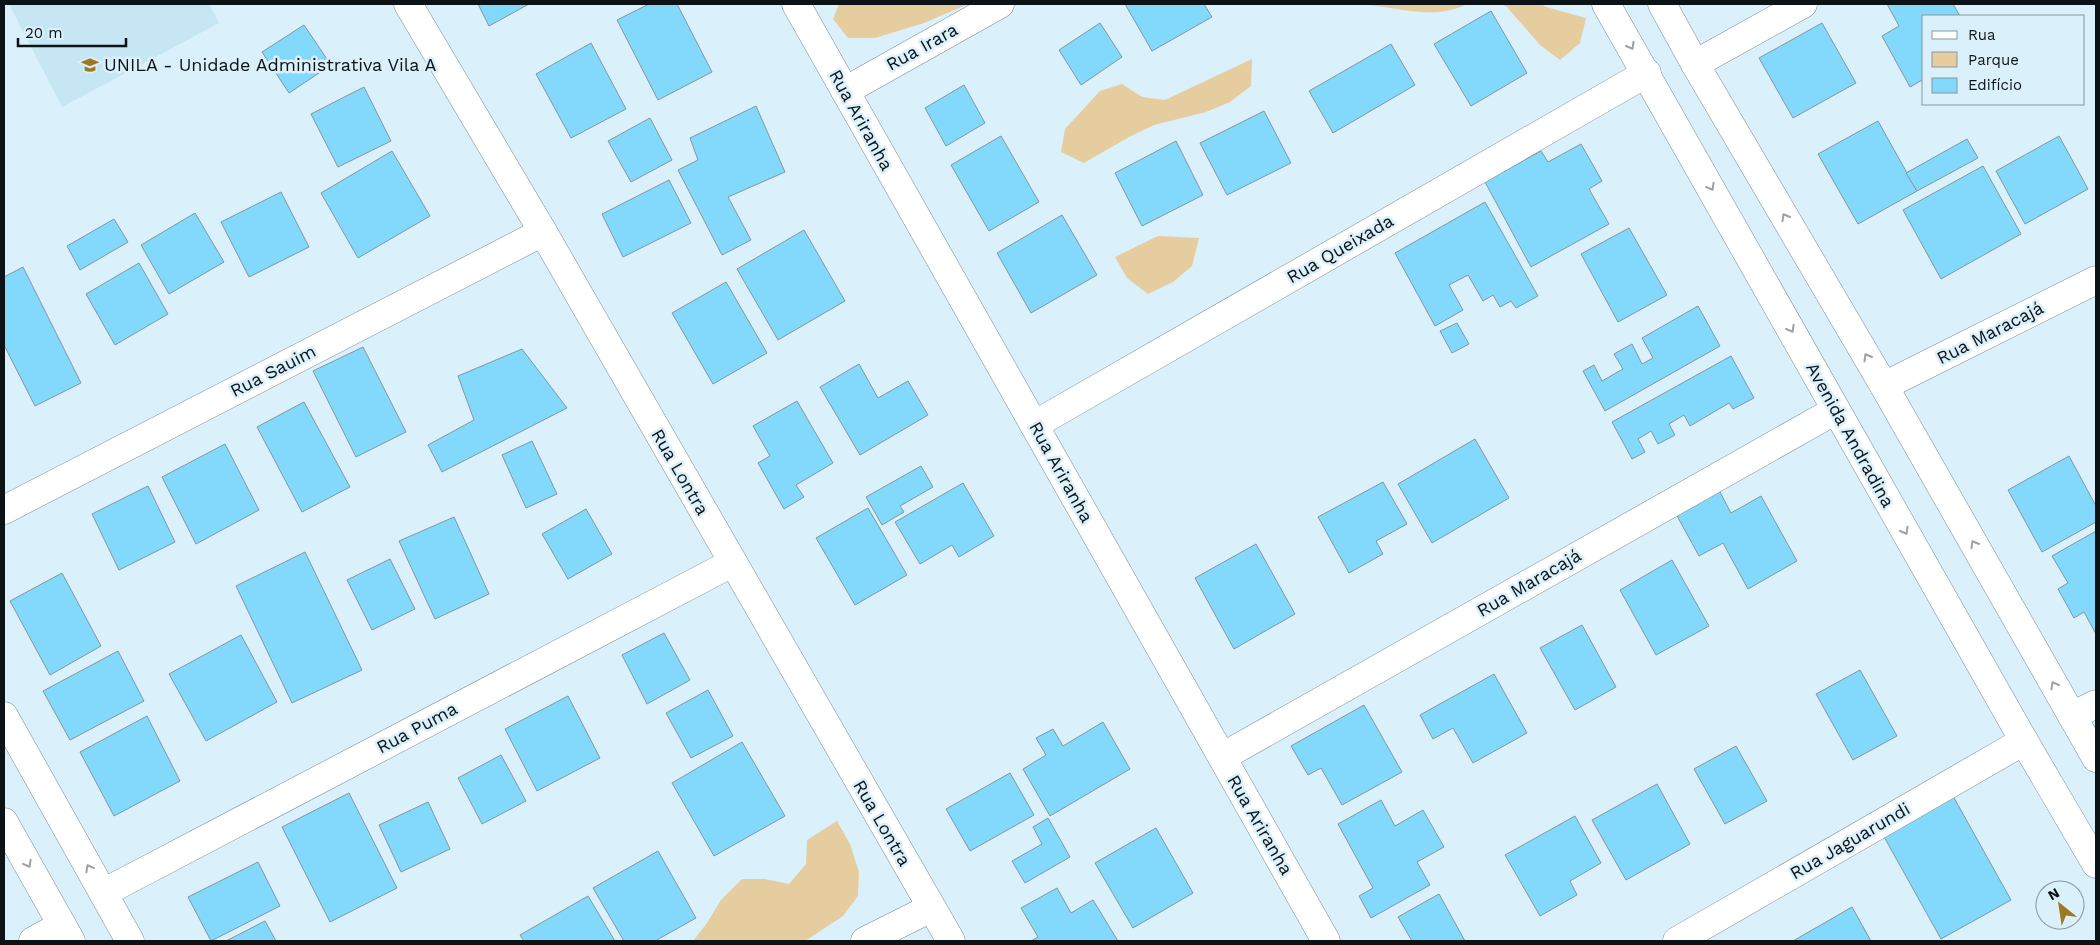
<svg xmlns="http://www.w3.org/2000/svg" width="2100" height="945" font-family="'Work Sans',sans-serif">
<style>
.built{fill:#c7e6f3}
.green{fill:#e6cd9f}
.building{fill:#83d9fc;stroke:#8297a0}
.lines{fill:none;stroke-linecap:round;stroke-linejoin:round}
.minor-casing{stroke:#7a8e97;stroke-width:29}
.minor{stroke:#fff;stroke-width:28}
.oneway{stroke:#9ea1a2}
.labels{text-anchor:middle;stroke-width:5;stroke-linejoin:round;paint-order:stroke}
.street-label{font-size:18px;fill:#0c1317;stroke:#daf0fa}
.poi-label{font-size:18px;fill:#0c1317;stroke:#daf0fa;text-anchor:start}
</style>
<rect width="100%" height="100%" fill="#daf0fa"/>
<!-- built -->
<polygon class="built" points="9,4 209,4 219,23 62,107"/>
<!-- green -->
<g class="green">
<polygon points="839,4 968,4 924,23 875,38 848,38 833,19"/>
<path d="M 1356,4 L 1467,4 C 1439,18 1412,11 1383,7 C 1374,5 1365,5 1356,4 Z"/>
<polygon points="1502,4 1541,4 1546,7 1586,18 1580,43 1560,60 1540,45 1507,7"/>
<polygon points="1252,59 1251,86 1230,102 1206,112 1154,125 1129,137 1084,163 1061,152 1065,129 1100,91 1122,84 1142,97 1165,100"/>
<polygon points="1158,236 1199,238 1192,266 1173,282 1148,294 1127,278 1115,257"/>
<polygon points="837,821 850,844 859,872 858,896 843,916 805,941 693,941 707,923 721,900 742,879 765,879 789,884 806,864 807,840"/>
</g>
<!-- building -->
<g class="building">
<polygon points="478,4 529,4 489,26"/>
<polygon points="649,4 677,4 712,72 658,100 617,20"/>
<polygon points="1125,4 1204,4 1212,17 1152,51"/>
<polygon points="1887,4 1953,4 1960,16 1924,16 1924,79 1910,87 1882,36 1899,26"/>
<polygon points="1491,11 1527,73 1471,106 1434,44"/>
<polygon points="1100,23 1122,57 1081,85 1059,50"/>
<polygon points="1822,23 1856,83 1793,118 1759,58"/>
<polygon points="304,25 331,65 289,93 262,52"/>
<polygon points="591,43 626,109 571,138 536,74"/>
<polygon points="1391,44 1415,85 1333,133 1309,91"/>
<polygon points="964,85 985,123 946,146 925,108"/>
<polygon points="364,87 391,141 338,167 311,114"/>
<polygon points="756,106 785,172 728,197 751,240 722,255 678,170 698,160 690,138"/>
<polygon points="1264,111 1291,163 1227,195 1200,143"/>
<polygon points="650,118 672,160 631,182 608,141"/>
<polygon points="1878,121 1917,191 1858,224 1818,154"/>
<polygon points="1001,136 1039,202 989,231 951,165"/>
<polygon points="2059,136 2088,189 2025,224 1996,171"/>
<polygon points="1967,139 1978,158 1917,191 1906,173"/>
<polygon points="1176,141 1203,195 1142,226 1115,173"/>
<polygon points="1581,144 1602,181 1589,189 1609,224 1531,267 1485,182 1541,151 1548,162"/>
<polygon points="392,151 430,216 358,258 321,193"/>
<polygon points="1983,166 2021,234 1941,279 1903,210"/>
<polygon points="669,180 691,223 623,257 602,214"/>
<polygon points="281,192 309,247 249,277 221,222"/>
<polygon points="1485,202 1538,296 1516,308 1511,301 1500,307 1493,295 1483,301 1468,275 1449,285 1463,310 1435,326 1395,253"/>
<polygon points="195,213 224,262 169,294 141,245"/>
<polygon points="1062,215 1097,275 1031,313 997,253"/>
<polygon points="114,219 128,242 80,270 67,246"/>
<polygon points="1629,228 1667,295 1618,322 1581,254"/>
<polygon points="804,230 845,301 778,340 737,269"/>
<polygon points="139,263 168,314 115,345 86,294"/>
<polygon points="23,267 81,383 35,406 4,345 4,277"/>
<polygon points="726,282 767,353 713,384 672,313"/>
<polygon points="1698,306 1720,346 1605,411 1583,371 1594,365 1602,381 1623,369 1614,354 1632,344 1642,364 1653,358 1642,338"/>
<polygon points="1457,323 1469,344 1452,353 1440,331"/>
<polygon points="363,347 406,432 356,457 313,371"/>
<polygon points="522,349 567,408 442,472 428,445 474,420 458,376"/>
<polygon points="1731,356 1754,398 1733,409 1729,403 1690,426 1684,415 1669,424 1675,435 1658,444 1651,431 1638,439 1645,452 1632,459 1612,422"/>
<polygon points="859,364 878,398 908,381 928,415 860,455 820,387"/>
<polygon points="797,401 833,463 796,485 804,497 784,509 758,463 770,456 753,426"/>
<polygon points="304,402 350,487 302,512 257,427"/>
<polygon points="1475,439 1509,498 1432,543 1398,484"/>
<polygon points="532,441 557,494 526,508 502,455"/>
<polygon points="225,444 259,510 196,544 162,477"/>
<polygon points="2069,456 2096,506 2096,522 2042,552 2008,490"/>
<polygon points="921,466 933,487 900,506 904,512 882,525 866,497"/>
<polygon points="1383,482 1407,524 1376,541 1383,554 1349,573 1318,517"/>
<polygon points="963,483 994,536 959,557 952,545 920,564 895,522"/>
<polygon points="148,486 175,542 119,570 92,514"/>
<polygon points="1719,490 1731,513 1761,496 1797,561 1748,589 1723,543 1699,556 1676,514"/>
<polygon points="868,508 907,575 855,605 816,538"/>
<polygon points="586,509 612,554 568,579 542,534"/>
<polygon points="454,517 489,594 435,619 399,541"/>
<polygon points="2096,531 2096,634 2084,612 2074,618 2058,589 2068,583 2052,556"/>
<polygon points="1256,544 1295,614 1234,649 1195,578"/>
<polygon points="305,552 362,670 292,703 236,586"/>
<polygon points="390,559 415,609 372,630 347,580"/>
<polygon points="1672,560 1709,626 1656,655 1620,590"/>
<polygon points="62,573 101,646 50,675 10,601"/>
<polygon points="1582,625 1616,687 1575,710 1540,648"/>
<polygon points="664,633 690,680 647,704 622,655"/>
<polygon points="241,635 277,702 206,741 169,674"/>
<polygon points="118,651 144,701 70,740 43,691"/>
<polygon points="1860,670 1897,736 1853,760 1816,694"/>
<polygon points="1494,674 1527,733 1473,763 1453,728 1433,739 1420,715"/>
<polygon points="708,690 733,736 691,758 666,713"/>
<polygon points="568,696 600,758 537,791 505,729"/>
<polygon points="1364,705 1402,772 1342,805 1321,768 1308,775 1291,746"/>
<polygon points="147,716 180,781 114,816 80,752"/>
<polygon points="1103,722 1130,769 1050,816 1023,769 1046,755 1036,738 1053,729 1063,746"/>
<polygon points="742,742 785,816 714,856 672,783"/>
<polygon points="1736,746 1767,801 1725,824 1694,769"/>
<polygon points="501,755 526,801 482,824 458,778"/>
<polygon points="1010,773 1034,815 970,851 946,809"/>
<polygon points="1657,784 1690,844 1626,880 1592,820"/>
<polygon points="349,793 397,888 330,922 282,827"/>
<polygon points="1953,796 2011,900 1941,939 1883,835"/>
<polygon points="1381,800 1395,826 1423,810 1444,847 1417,862 1430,885 1371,918 1359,896 1373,888 1338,824"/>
<polygon points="428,802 450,849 401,872 379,825"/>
<polygon points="1575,816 1601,863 1570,881 1577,895 1540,916 1505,855"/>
<polygon points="1048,818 1070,857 1025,883 1012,861 1042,844 1033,827"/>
<polygon points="1156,828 1193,893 1133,928 1095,863"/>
<polygon points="658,851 696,918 655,941 624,941 593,888"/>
<polygon points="258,862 280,906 211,941 188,897"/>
<polygon points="1057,888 1071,913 1093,900 1118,941 1031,941 1038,937 1021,908"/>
<polygon points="1439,894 1465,941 1412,941 1398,917"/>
<polygon points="588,896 615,941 524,941 520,935"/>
<polygon points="1852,907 1871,941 1793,941"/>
<polygon points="265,921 276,941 226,941"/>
</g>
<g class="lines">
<!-- minor casing -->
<g class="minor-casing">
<g id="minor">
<polyline points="408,4 543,232 951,941"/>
<polyline points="796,4 1326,941"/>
<polyline points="1606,4 2024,741 2096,864"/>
<polyline points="1662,4 1695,64 1884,386 2096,758"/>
<polyline points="1695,64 1803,4"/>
<polyline points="845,91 1000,4"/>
<polyline points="1884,386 2096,280"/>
<polyline points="1034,425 1647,73"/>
<polyline points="4,510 543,232"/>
<polyline points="4,716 130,941"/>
<polyline points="2072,716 2096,704"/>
<polyline points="1222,757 1836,410"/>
<polyline points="4,822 71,941"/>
<polyline points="103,893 732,563"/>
<polyline points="33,941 62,925"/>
<polyline points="865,941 931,908"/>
<polyline points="1677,941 2024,741"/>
</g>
</g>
<!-- minor -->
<use href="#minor" class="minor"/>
</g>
<!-- one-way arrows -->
<defs><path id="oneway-chevron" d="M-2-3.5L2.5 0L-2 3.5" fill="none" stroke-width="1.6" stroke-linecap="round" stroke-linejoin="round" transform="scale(1.25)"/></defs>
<g class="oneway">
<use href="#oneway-chevron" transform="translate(1631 46) rotate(60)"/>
<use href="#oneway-chevron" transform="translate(1711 187) rotate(61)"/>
<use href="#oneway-chevron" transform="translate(1785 217) rotate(-120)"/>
<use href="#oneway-chevron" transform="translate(1791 329) rotate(61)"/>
<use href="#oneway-chevron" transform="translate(1867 357) rotate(-120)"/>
<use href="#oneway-chevron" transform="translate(1905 531) rotate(60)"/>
<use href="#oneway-chevron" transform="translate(1974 544) rotate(-120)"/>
<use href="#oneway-chevron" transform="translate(2054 685) rotate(-120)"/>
<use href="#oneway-chevron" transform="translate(28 864) rotate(61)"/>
<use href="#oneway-chevron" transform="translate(89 868) rotate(-119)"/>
</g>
<!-- icons -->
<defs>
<g id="university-bare" transform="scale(1.35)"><path d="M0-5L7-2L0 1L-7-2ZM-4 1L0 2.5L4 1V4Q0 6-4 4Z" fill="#9e7825" stroke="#daf0fa" stroke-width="2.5" paint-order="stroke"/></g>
</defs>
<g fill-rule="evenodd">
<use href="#university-bare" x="90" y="65"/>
</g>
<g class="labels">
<!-- street labels -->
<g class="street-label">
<text transform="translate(922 47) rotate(-29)" y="6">Rua Irara</text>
<text transform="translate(861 120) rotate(61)" y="6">Rua Ariranha</text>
<text transform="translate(1340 249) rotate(-30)" y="6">Rua Queixada</text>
<text transform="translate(1990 333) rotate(-27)" y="6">Rua Maracajá</text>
<text transform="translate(273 371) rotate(-27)" y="6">Rua Sauim</text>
<text transform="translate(1850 435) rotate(61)" y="6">Avenida Andradina</text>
<text transform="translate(680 472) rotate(60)" y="6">Rua Lontra</text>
<text transform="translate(1061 472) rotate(61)" y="6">Rua Ariranha</text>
<text transform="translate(1529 583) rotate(-30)" y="6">Rua Maracajá</text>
<text transform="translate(417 728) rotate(-28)" y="6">Rua Puma</text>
<text transform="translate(882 823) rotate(60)" y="6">Rua Lontra</text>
<text transform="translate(1260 825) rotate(60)" y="6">Rua Ariranha</text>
<text transform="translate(1850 841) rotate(-30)" y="6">Rua Jaguarundi</text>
</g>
<!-- poi labels -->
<g class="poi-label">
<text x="104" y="71">UNILA - Unidade Administrativa Vila A</text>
</g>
</g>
<!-- border -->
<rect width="2100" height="945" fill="none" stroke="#0c1317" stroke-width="10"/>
<!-- legend -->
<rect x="1922" y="15" width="162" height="90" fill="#daf0fa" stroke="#88989f"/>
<rect x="1932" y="31" width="25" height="8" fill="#ffffff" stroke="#88989f"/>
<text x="1968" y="40" font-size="15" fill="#0c1317">Rua</text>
<rect x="1932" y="52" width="25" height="15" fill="#e6cd9f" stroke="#88989f"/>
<text x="1968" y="65" font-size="15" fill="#0c1317">Parque</text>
<rect x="1932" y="78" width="25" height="15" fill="#83d9fc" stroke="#88989f"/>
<text x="1968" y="90" font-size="15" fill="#0c1317">Edifício</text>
<!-- north arrow -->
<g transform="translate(2060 905) rotate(330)"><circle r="24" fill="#daf0fa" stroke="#88989f"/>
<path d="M0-4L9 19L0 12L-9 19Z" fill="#9e7825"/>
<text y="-8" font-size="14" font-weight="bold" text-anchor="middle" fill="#0c1317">N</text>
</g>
<!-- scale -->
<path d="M18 38v8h108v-8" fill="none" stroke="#0c1317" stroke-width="2.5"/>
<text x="25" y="38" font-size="15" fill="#0c1317" stroke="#daf0fa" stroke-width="4" paint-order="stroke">20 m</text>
</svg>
